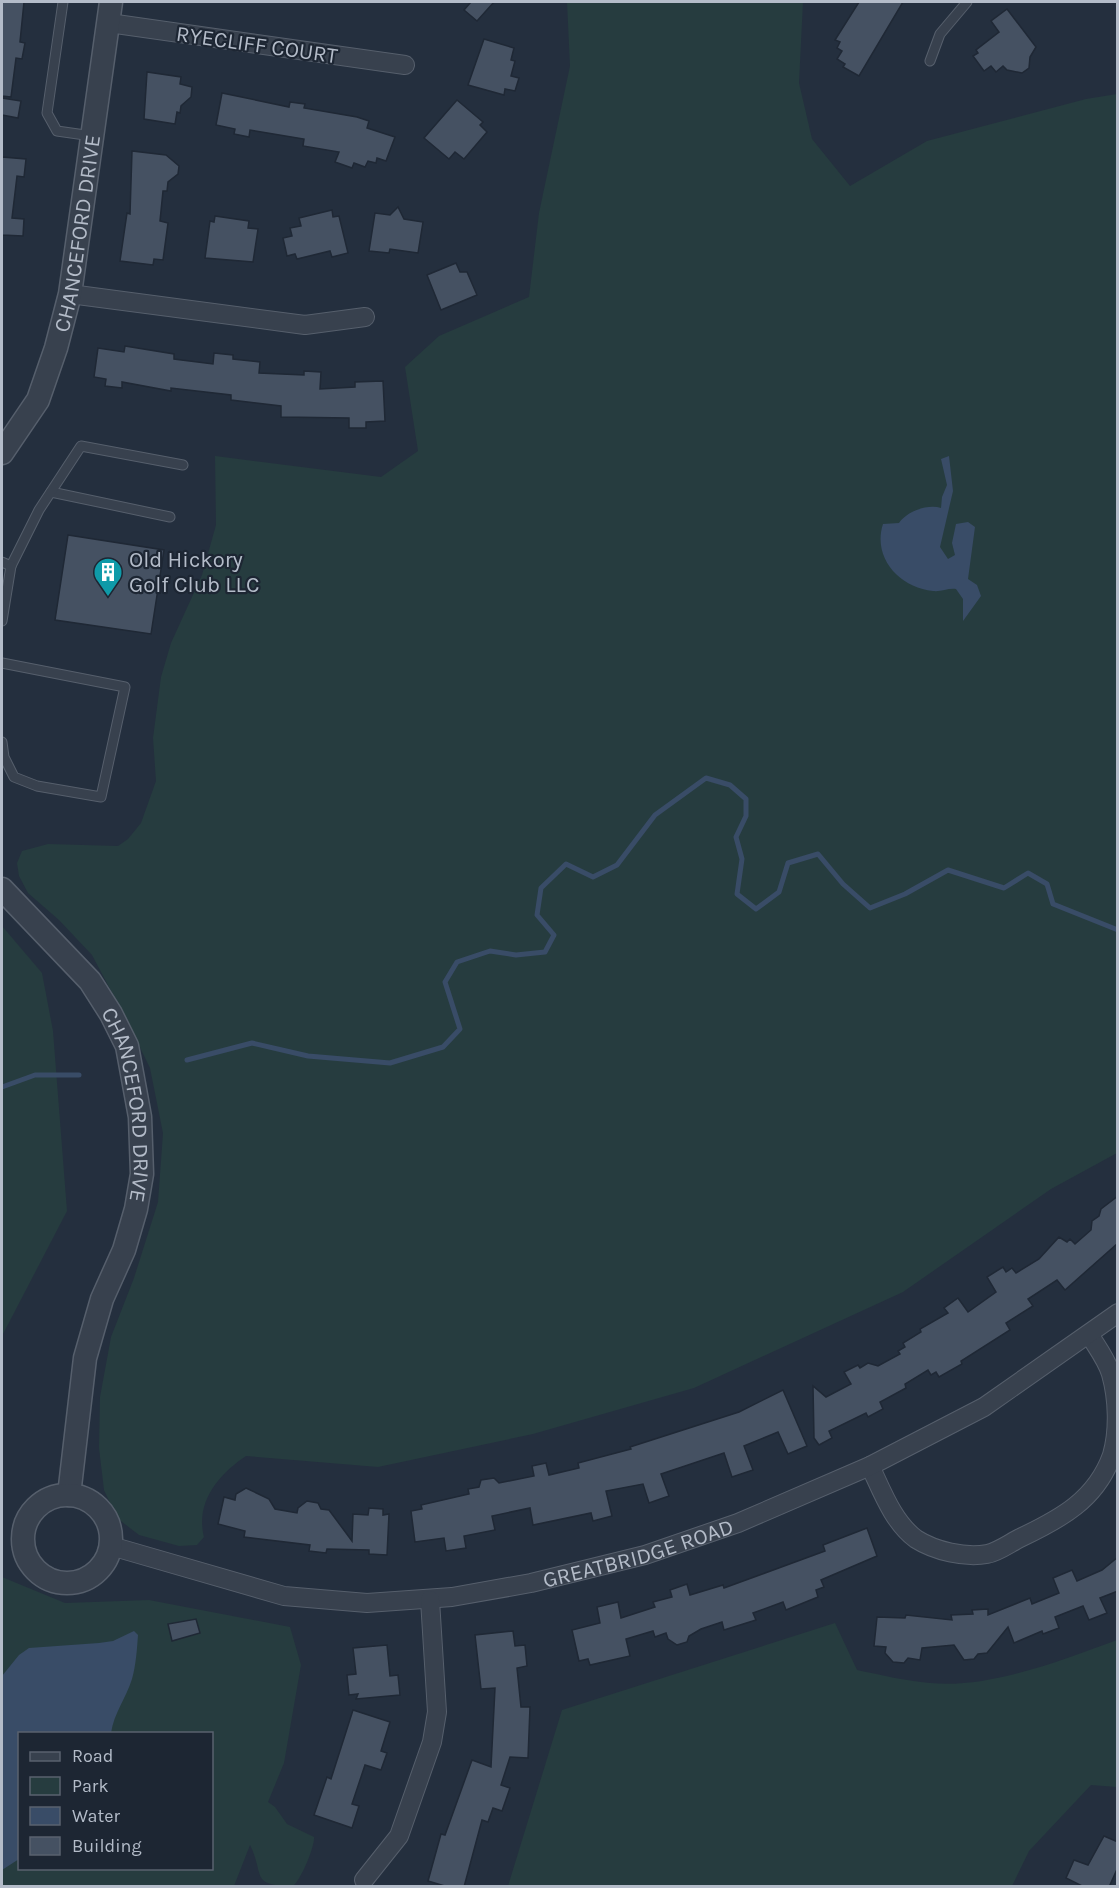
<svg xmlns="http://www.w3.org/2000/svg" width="1119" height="1888" font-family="Karla,sans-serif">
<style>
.green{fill:#263c3f;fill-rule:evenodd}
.water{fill:#394c67}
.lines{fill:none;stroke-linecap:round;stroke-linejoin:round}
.stream{stroke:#394c67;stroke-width:5}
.building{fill:#455162;stroke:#1f2835;stroke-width:1.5}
.service-casing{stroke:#565f6c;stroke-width:11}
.minor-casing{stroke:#565f6c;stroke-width:20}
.tertiary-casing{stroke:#565f6c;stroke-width:25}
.service{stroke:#38414e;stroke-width:9}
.minor{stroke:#38414e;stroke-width:18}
.tertiary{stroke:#38414e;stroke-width:22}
.labels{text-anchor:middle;stroke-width:4.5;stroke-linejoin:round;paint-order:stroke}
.street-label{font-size:22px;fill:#b4bcc9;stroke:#1d2633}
.poi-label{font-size:22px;fill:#b4bcc9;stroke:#1d2633;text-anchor:start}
</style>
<rect width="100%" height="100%" fill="#242f3e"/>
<!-- green -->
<g class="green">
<path d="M 567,2 L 803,2 L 799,83 L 812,139 L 850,186 L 927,141 L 1086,99 L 1117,94 L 1117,1153 L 1051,1189 L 903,1292 L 694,1388 L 533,1434 L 378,1467 L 246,1456 C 219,1474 195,1502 204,1537 L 197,1545 L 179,1546 L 139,1535 L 117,1518 L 104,1490 L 99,1448 L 100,1397 L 111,1337 L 134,1278 L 158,1202 L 163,1133 L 150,1068 L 127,1021 L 92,955 L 59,920 L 28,893 L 19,876 L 17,863 L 22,851 L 48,844 L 118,846 L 128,839 L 141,823 L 156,781 L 153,738 L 161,677 L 171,643 L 202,575 L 216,525 L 215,456 L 381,477 L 418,451 L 405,367 L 439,336 L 529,297 L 539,213 L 570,66 Z"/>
<polygon points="2,926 42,973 53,1031 67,1211 2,1336"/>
<path d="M 2,1577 L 65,1603 L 149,1600 L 290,1627 L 301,1665 L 284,1763 L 268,1802 L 275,1807 L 287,1824 L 314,1837 C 315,1846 301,1880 293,1886 C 249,1886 265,1875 250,1845 L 234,1886 L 2,1886 ZM 20,1734 L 212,1734 L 212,1868 L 20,1868 Z"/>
<path d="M 835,1623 L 857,1670 C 881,1675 906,1681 930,1683 C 989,1689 1063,1660 1117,1640 L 1117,1787 L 1091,1785 L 1029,1851 L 1012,1886 L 508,1886 L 562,1710 Z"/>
</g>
<!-- water -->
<g class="water">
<path d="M 949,456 L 953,491 L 940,547 L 948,559 L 955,555 L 952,543 L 956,524 L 968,522 L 975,527 L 968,579 L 977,585 L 981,596 L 963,621 L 963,599 L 956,589 C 948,588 941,592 933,591 C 900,588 872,558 883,524 L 899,523 C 907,511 928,504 941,508 L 942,497 L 947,485 L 941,459 Z"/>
<path d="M 134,1631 L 138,1635 C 137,1649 136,1665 132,1679 C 126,1698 114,1713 111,1733 L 20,1734 L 19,1859 L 2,1870 L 2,1676 L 19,1655 L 29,1648 L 99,1643 L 113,1641 Z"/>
</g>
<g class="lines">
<!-- stream -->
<g class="stream">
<polyline points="187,1060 252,1043 308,1056 390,1063 443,1047 460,1029 445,982 457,962 490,951 516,955 545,952 554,935 537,915 541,888 566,864 593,877 617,865 655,815 706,778 730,785 746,799 746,816 736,837 742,859 737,894 756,909 779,892 788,863 818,854 843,884 870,908 905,894 948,870 1004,888 1028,873 1047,884 1053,904 1118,930"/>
<polyline points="2,1087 35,1075 79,1075"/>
</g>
</g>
<!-- building -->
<g class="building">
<polygon points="2,2 24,2 20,42 25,43 22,59 16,58 11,97 2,96"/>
<polygon points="471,2 494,2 477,21 464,10"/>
<polygon points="859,2 903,2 859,76 843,67 845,64 837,59 842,51 837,48 840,42 835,40"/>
<polygon points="1007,9 1036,47 1030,57 1029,68 1022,73 1007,70 1003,66 996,72 991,66 984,71 973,56 978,53 976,50 999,32 991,21"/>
<polygon points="484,39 514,48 511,60 515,61 511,76 519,78 515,91 505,89 504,95 468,85"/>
<polygon points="147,72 181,77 180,84 192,87 191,97 181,106 180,113 177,112 175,124 144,119"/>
<polygon points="222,93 289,107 290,102 305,104 304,108 357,117 369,121 367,128 395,137 386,161 377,158 376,163 368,161 365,167 354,163 352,168 335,162 339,152 303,146 304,139 250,130 249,137 234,134 235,129 216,125"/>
<polygon points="2,98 21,101 18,118 2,115"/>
<polygon points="457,100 483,122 480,125 487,132 464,159 455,152 449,159 424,138"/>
<polygon points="132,151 166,155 179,166 178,174 168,182 167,191 163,191 160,221 168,223 163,260 154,259 153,265 120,261 127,213 130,214"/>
<polygon points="2,157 26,159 24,177 17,176 12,218 24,219 23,236 2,235"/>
<polygon points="398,207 404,219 423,222 418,253 390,249 389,253 369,251 375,213 390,215"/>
<polygon points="332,210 333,217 339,216 348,253 332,257 330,251 297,259 295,254 287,256 283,238 292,236 290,228 301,226 299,218"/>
<polygon points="215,216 249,221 248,228 258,229 253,262 205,258 210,221 214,222"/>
<polygon points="456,263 460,272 467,272 477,295 441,310 427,275"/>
<polygon points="125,346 174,354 174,359 213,364 214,353 233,355 233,359 260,362 259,373 304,375 304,371 321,372 320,389 355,387 355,382 383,381 385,421 366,422 366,428 349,428 349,418 281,417 281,406 231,400 231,395 171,388 171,391 122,382 122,388 105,386 106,379 94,377 98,348 124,352"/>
<polygon points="68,535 164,550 151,634 55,620"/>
<polygon points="1118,1196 1118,1243 1065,1290 1057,1280 1028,1299 1033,1306 1006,1323 1010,1330 961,1361 962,1364 939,1377 936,1372 931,1375 928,1370 905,1384 906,1388 880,1402 883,1409 868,1417 866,1413 829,1431 832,1438 819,1445 814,1438 813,1386 826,1397 851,1384 844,1372 858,1365 860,1368 868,1363 878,1366 900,1354 898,1351 905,1347 903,1343 921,1332 920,1329 948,1313 944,1308 958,1298 968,1312 996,1292 987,1277 1003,1267 1006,1272 1012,1268 1016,1273 1039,1259 1059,1237 1067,1242 1070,1239 1075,1244 1091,1230 1092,1221 1099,1216 1101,1209"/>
<polygon points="783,1390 807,1446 788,1454 778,1432 744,1446 753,1470 732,1477 724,1453 661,1474 669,1496 649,1503 643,1484 606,1491 612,1516 593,1521 591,1513 533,1525 530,1508 492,1516 495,1530 464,1536 466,1548 446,1551 444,1538 415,1542 411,1511 422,1509 421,1505 469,1494 468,1489 479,1487 481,1480 494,1478 499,1483 534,1476 532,1466 546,1463 549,1475 579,1468 578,1463 631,1449 630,1447 739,1412"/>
<polygon points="246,1488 269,1499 275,1509 297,1513 298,1508 307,1501 318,1503 321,1509 329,1510 352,1541 353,1514 368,1515 369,1508 383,1509 383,1515 389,1514 387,1555 369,1554 369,1550 327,1549 326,1553 309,1551 310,1545 244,1537 245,1531 218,1524 224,1497 235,1500 236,1494"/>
<polygon points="867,1528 877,1556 821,1580 824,1587 816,1590 818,1597 786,1610 783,1602 753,1613 756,1620 724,1630 722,1622 701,1629 689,1636 687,1642 677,1645 668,1639 666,1633 655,1637 653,1631 626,1639 630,1656 590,1665 588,1659 579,1661 572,1630 600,1623 597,1607 618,1602 621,1618 655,1607 653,1602 672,1597 670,1590 687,1584 690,1595 723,1585 724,1588 825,1551 823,1545"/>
<polygon points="1118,1557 1118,1591 1100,1598 1107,1613 1089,1620 1083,1606 1055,1617 1059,1628 1043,1634 1042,1631 1014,1643 1008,1627 987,1653 978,1654 974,1659 964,1660 954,1645 922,1648 920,1660 908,1658 904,1663 893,1662 885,1653 886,1647 874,1646 877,1617 905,1618 906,1615 952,1620 951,1615 973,1614 972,1610 988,1609 988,1615 1030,1598 1032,1604 1059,1593 1053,1578 1072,1570 1077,1581 1102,1570"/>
<polygon points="196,1619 200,1633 172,1641 168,1624"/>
<polygon points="513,1631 515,1646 525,1645 527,1666 517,1668 521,1707 530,1707 528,1758 510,1757 501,1785 510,1788 502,1811 493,1808 488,1822 482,1820 464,1887 448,1887 428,1881 441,1834 445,1835 472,1760 491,1767 495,1688 481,1689 475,1635"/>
<polygon points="387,1645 390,1676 398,1675 400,1695 356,1699 358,1694 349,1695 347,1675 356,1674 353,1648"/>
<polygon points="353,1710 390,1722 381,1751 387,1753 381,1770 365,1765 352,1804 359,1806 352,1828 314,1815 327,1777 331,1779"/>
<polygon points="1104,1836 1118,1842 1118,1867 1109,1887 1084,1887 1066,1878 1074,1860 1088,1865"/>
</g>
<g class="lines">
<!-- service casing -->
<g class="service-casing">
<g id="service">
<polyline points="63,2 47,113 57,131 92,136"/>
<polyline points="930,61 940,34 967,2"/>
<polyline points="51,492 170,517"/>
<polyline points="2,562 11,566 39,510 81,446 183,465"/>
<polyline points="2,621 11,566"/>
<polyline points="2,663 125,687 101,797 37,786 14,777 4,757 2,742"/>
</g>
</g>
<!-- minor casing -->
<g class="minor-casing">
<g id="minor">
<polyline points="109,23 405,65"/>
<polyline points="70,294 305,325 365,317"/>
<path d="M 870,1466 C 882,1491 893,1522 916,1539 C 935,1551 965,1558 987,1554 C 998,1552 1010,1543 1020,1538 C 1060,1519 1096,1500 1112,1455 C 1119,1431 1118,1399 1111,1374 C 1107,1360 1096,1346 1089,1334"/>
<path id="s1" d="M 111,1546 L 284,1596 L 367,1603 L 452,1597 L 531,1583 L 645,1555 L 738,1523 L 870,1466 L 984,1407 L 1118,1313"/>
<polyline points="364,1880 399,1836 432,1742 437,1712 430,1600"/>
</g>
</g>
<!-- tertiary casing -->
<g class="tertiary-casing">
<g id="tertiary">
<path id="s2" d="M 2,453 L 38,400 L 56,348 L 70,294 L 111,2"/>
<path id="s3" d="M 2,889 L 90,981 L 111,1014 L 127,1046 L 140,1117 L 142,1174 L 136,1209 L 124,1250 L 102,1299 L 85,1358 L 69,1495"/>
<circle cx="67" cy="1539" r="44"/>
</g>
</g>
<!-- service -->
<use href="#service" class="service"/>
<!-- minor -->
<use href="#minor" class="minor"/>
<!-- tertiary -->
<use href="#tertiary" class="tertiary"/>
</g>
<!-- icons -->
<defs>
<g id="building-pin" transform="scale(1.5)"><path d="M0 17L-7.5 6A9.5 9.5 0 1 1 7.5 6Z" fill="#0f9aa8" stroke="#1d2633"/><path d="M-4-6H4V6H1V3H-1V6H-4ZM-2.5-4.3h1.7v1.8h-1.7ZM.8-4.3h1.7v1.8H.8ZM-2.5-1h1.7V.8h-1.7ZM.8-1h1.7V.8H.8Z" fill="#fff"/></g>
</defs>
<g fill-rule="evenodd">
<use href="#building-pin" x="108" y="572"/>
</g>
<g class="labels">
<!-- street labels -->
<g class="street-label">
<text transform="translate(257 44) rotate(8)" y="8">RYECLIFF COURT</text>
<text dy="8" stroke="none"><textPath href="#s2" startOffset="236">CHANCEFORD DRIVE</textPath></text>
<text dy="8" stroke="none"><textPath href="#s3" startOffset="260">CHANCEFORD DRIVE</textPath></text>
<text dy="8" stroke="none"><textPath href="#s1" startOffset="540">GREATBRIDGE ROAD</textPath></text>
</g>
<!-- poi labels -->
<g class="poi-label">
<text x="129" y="567">Old Hickory<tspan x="129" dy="25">Golf Club LLC</tspan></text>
</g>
</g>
<!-- border -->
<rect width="1119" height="1888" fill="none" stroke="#b4bcc9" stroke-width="6"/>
<!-- legend -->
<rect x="18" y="1732" width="195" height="138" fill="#1d2633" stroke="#59626f" stroke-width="1.5"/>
<rect x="30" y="1752" width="30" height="9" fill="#38414e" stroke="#59626f" stroke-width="1.5"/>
<text x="72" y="1762" font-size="18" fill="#b4bcc9">Road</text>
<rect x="30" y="1777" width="30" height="18" fill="#263c3f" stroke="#59626f" stroke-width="1.5"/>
<text x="72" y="1792" font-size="18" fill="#b4bcc9">Park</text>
<rect x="30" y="1807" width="30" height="18" fill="#394c67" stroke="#59626f" stroke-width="1.5"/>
<text x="72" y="1822" font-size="18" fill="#b4bcc9">Water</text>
<rect x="30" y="1837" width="30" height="18" fill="#455162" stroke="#59626f" stroke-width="1.5"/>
<text x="72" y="1852" font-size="18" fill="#b4bcc9">Building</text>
</svg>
